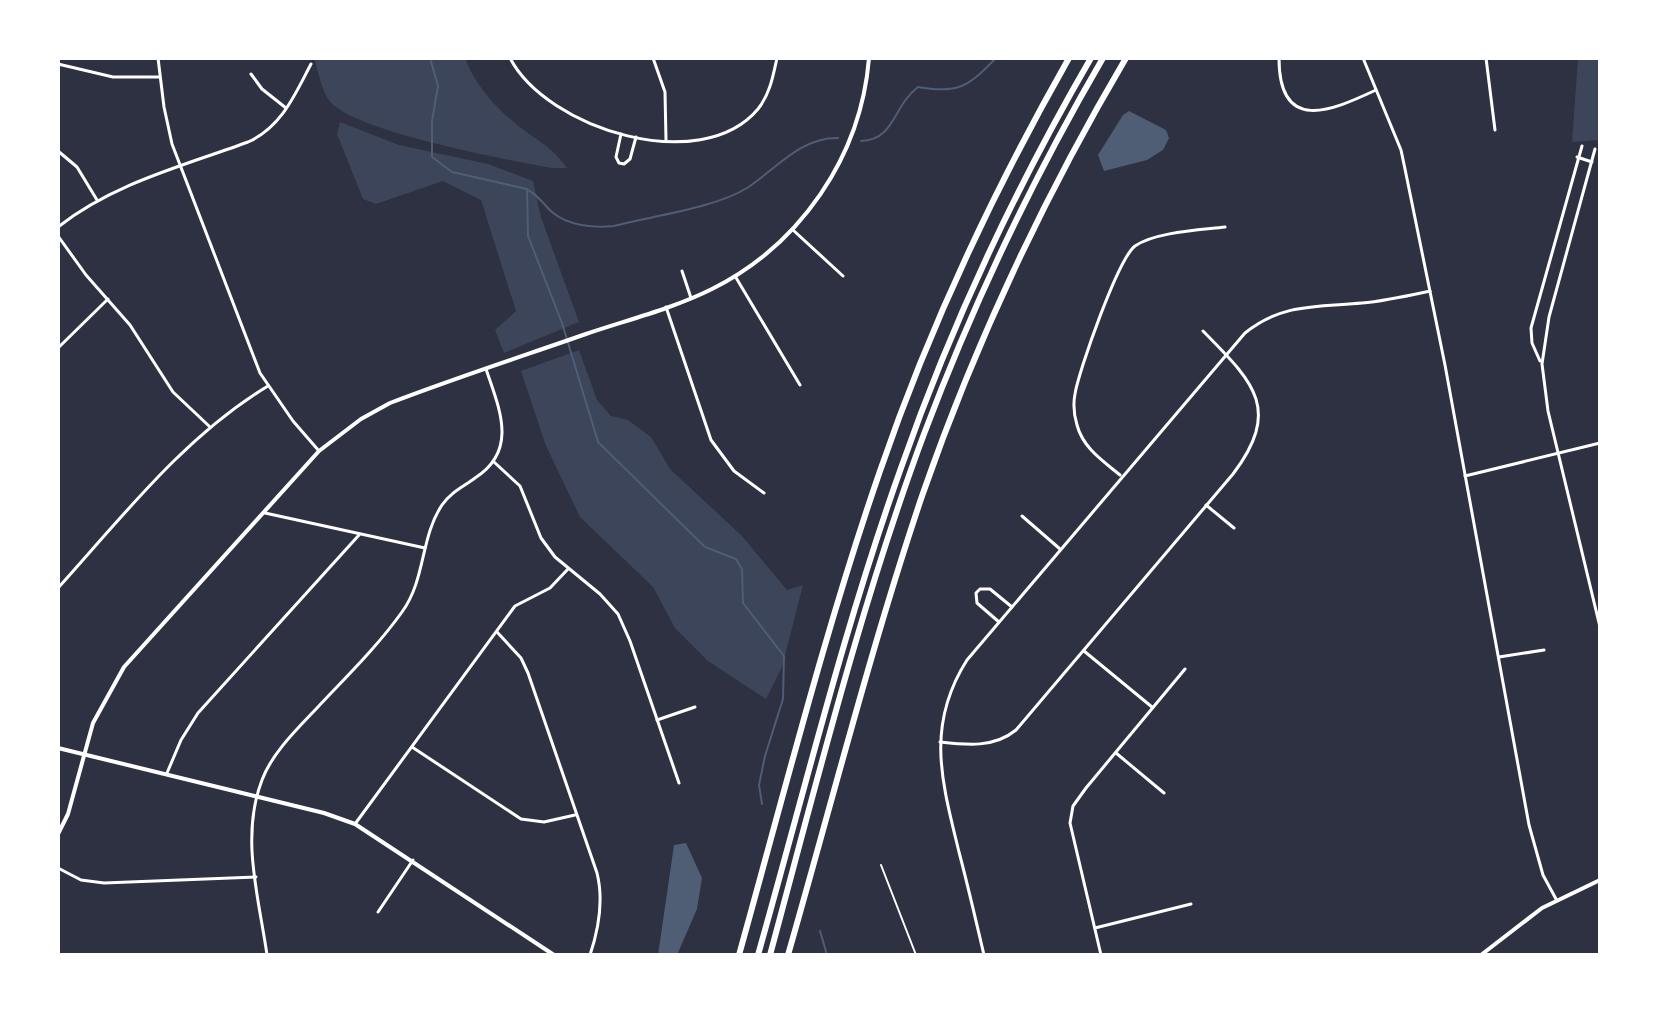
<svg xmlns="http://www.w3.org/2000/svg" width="1658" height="1013" font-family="'Space Grotesk',sans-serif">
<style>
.green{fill:#3c4559}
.water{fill:#4f5d75}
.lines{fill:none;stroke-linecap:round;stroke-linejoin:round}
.stream{stroke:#4f5d75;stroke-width:2}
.service{stroke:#fff;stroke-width:2}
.minor{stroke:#fff;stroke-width:3}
.tertiary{stroke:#fff;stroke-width:4}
.motorway{stroke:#fff;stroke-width:6}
</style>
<rect width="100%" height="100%" fill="#2d3142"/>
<!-- green -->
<g class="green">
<path d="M 314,58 L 465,58 C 474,83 494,106 515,123 C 536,141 550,144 567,168 L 551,168 C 509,160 348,131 328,99 C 321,88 318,71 314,58 Z"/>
<polygon points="1578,58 1600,58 1600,140 1572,142"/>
<polygon points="340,122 399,145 488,164 533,181 541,217 579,322 504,353 495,330 516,311 481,200 443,181 376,204 363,199 337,134"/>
<polygon points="579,350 597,400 611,416 628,420 651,437 670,469 742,536 787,590 803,585 782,667 766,699 708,661 675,628 653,587 580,517 546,446 521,371"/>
</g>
<!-- water -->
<g class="water">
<polygon points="1129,111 1166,130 1169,138 1163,150 1147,160 1104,171 1098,155 1123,115"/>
<polygon points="686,843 702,878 697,909 677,955 658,955 674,845"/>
</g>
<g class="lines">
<!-- stream -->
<g class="stream">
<polyline points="430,58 438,86 432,121 432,157 452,172 527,189 528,236 562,323 598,442 705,547 736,559 742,569 743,603 784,656 783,699 765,756 759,785 762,804"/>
<path d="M 861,141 C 896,139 892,107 918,87 C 958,94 968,87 996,58"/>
<path d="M 528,190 C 539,196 544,205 552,212 C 568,226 594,228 614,226 C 652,216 715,208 747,188 C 776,169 801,137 838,138"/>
<polyline points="820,931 827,955"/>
</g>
<!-- service -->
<polyline class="service" points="881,865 916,955"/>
<!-- minor -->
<g class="minor">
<polyline points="158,58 164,107 172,144 260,373 293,421 319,451"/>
<path d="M 510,58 C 547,129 701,177 758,109 C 770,94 773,76 777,58"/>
<polyline points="653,58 665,92 666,140"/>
<path d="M 1279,58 C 1279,134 1331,111 1376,90"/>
<polyline points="1363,58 1401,150 1405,169 1445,365 1529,825 1543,875 1556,899"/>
<polyline points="1486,58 1495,130"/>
<polyline points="58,64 113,77 159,77"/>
<polyline points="251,74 262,89 286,108"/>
<polyline points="621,134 616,157 619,163 624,164 630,159 636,137"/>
<polyline points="1595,149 1549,317 1542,364 1548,411 1600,627"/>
<polyline points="58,151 77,167 97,200"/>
<polyline points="1577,157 1592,162"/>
<path d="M 58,227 C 114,183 183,166 248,142 C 282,127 295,94 311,64"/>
<polyline points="793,230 843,276"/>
<polyline points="58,236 86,275 130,325 173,392 209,426"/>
<polyline points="682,271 691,298"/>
<polyline points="735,276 800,385"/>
<polyline points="666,307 711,440 734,471 764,493"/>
<polyline points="58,348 108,299"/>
<polyline points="1540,361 1532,343 1531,328 1582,146"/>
<polyline points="494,462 520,486 541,538 555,557 600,594 618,614 630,641 679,783"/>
<path d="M 1120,475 C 1103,461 1083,448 1077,425 C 1074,415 1073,404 1075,394 C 1079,370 1118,259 1135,246 C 1155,232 1200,230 1225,227"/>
<polyline points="1465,476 1600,443"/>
<polyline points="1206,505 1234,528"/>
<polyline points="265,513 425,548"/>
<polyline points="1022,516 1060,549"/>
<path d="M 58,588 C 123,516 185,436 268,386"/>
<polyline points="999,622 977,603 976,593 980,589 990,589 1012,607"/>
<path d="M 497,632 L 521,658 L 528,673 L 597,873 C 604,901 599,928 590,955"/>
<polyline points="1084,651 1152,707"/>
<polyline points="1499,657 1544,650"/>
<polyline points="657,720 695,707"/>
<path d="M 940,742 C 967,745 994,748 1016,730 L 1233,474 C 1283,408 1252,381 1203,331"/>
<polyline points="412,747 521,819 544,822 575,815"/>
<polyline points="1116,753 1164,793"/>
<polyline points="167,773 181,740 198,713 359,535"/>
<polyline points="355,824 515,606 550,588 568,569"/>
<polyline points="58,868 81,880 104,883 256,877"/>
<polyline points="378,912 413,860"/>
<polyline points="1095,928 1191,904"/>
<polyline points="161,955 167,955"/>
<path d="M 267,955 C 259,898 240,837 262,780 C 272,753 297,729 317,708 C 346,677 377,647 402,612 C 426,579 420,538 442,505 C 451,492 463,487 475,478 C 519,450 499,408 486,369"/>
<path d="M 984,955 C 976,921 968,886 959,852 C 942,782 925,726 967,660 L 1245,333 C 1282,303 1318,307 1362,303 C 1385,301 1407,296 1430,291"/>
<polyline points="1101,955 1070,823 1073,806 1086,788 1185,669"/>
</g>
<!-- tertiary -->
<g class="tertiary">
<polyline points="58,748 324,813 355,824 554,955"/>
<path d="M 58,834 L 68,814 L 93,723 L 124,667 L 319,451 L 361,419 L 390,403 C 455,378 520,357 586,334 C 627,320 672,309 712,289 C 800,245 861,157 869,58"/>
<polyline points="1481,955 1542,908 1600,880"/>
</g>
<!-- motorway -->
<g class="motorway">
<path d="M 739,955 C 784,794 825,630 880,471 C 929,328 994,190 1069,58"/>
<path d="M 758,955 C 804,793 844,627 901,468 C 951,325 1015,189 1091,58"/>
<path d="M 770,955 C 817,781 861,603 924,434 C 973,304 1033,178 1103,58"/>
<path d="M 788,955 C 832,802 871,647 922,496 C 975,343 1044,197 1126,58"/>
</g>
</g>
<!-- border -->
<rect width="1658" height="1013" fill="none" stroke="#ffffff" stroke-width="120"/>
</svg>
